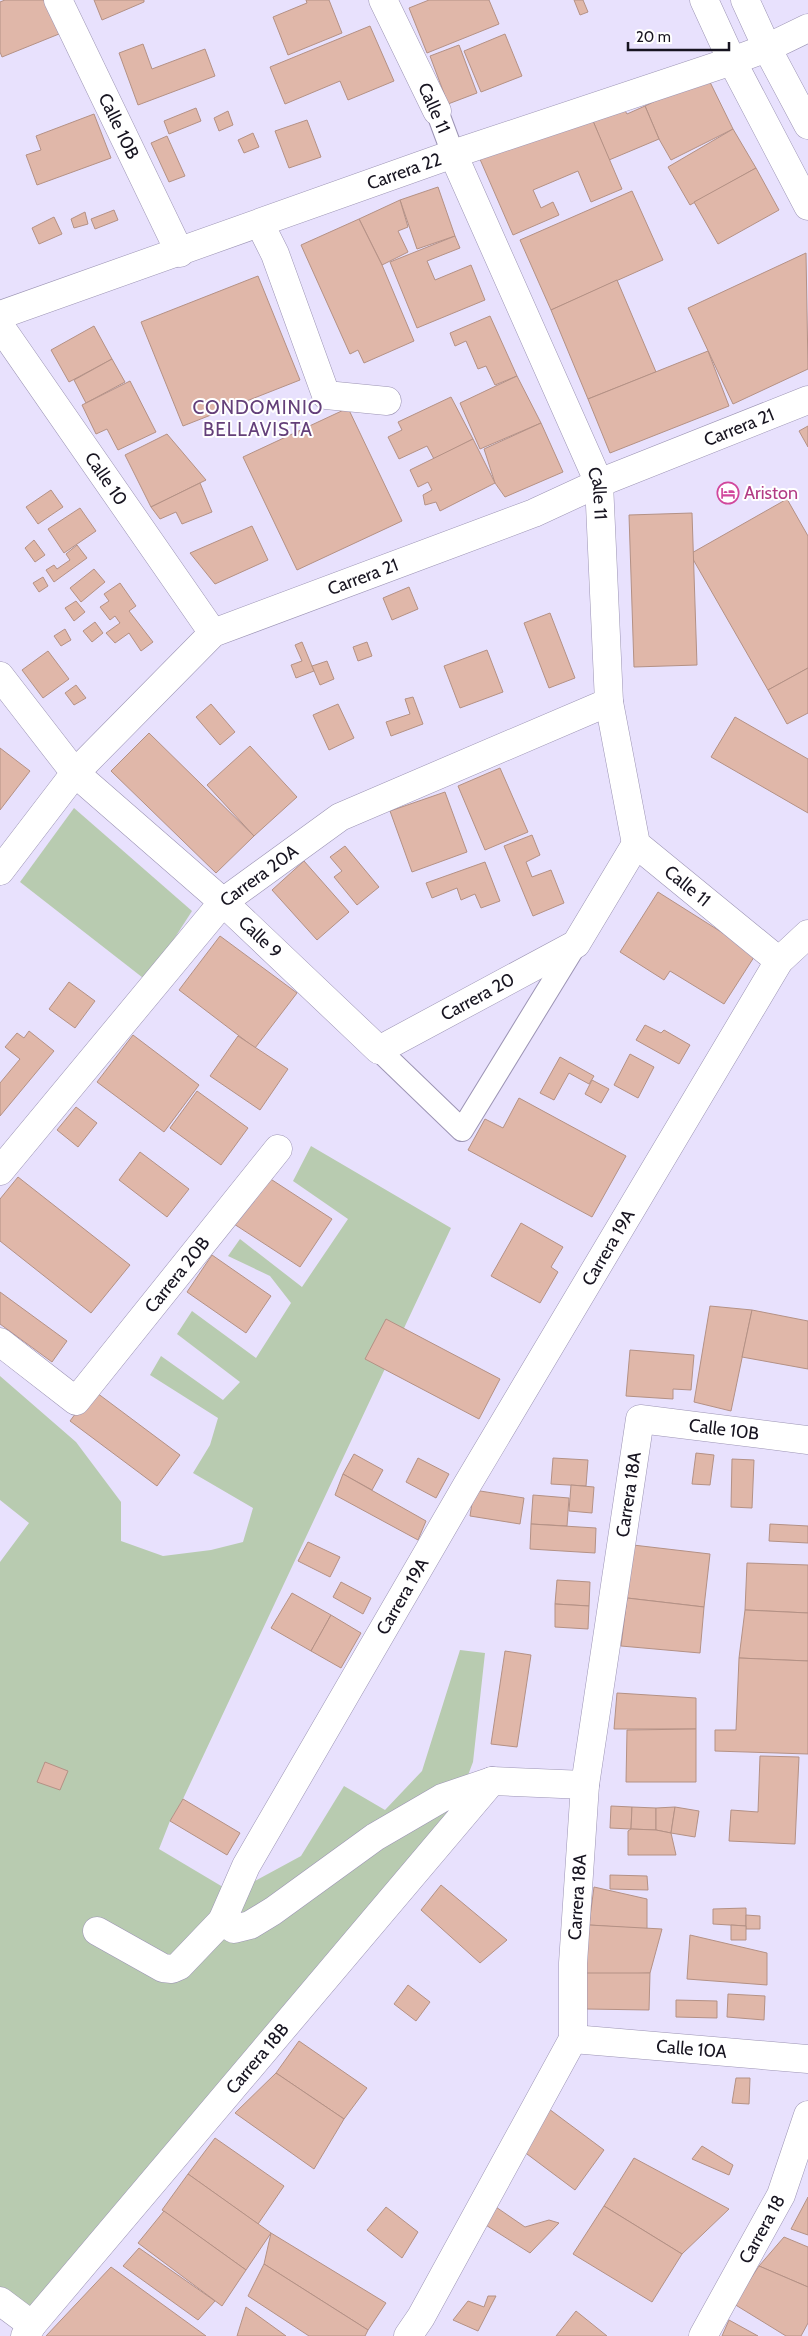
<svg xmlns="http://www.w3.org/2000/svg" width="808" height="2336" font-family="Cabin,sans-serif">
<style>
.green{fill:#b8cbb0}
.building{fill:#e0b7a9;stroke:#b49185}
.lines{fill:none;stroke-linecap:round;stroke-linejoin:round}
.pedestrian-casing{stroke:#9c94b4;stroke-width:24}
.minor-casing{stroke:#9c94b4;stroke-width:29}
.tertiary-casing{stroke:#9c94b4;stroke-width:29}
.secondary-casing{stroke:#9c94b4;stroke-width:29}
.pedestrian{stroke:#fff;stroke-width:22}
.minor{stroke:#fff;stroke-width:28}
.tertiary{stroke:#fff;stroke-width:28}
.secondary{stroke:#fff;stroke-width:28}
.labels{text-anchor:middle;stroke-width:4;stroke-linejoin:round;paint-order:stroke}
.street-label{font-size:18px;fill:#171420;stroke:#fff}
.hotel-label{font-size:18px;fill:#b23c85;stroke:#fff;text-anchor:start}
.neighbourhood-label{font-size:19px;letter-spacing:1px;fill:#64407a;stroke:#fff}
</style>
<rect width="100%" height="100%" fill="#e8e1fd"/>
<!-- green -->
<g class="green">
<polygon points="74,808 192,911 147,981 20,882"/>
<polygon points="311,1146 451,1228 183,1799 170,1821 159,1849 233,1893 301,1856 344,1786 385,1810 422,1771 460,1650 485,1653 473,1762 451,1820 30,2312 0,2287 0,1562 29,1523 0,1500 0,1376 76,1442 121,1502 121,1541 163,1556 211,1550 243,1542 253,1508 193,1473 210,1445 218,1418 150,1375 161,1356 223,1400 240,1382 177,1334 192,1311 256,1358 291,1303 270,1276 228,1256 240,1239 302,1287 348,1219 293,1181"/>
</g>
<!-- building -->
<g class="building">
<polygon points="5,0 44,0 59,34 2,57 0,52 0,2"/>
<polygon points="94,0 144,0 144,2 102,20"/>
<polygon points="306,0 329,0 342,33 288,55 273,17 307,3"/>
<polygon points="429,0 489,0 499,24 427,53 409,8"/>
<polygon points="574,0 583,0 588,12 580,15"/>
<polygon points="370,26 394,81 348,100 340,81 285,104 270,67"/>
<polygon points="505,34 522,76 481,92 464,51"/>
<polygon points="143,44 152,69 205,49 215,76 138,105 119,53"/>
<polygon points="459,45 477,93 448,104 430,56"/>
<polygon points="707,76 733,129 671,160 659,139 645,106"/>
<polygon points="645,106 659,139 609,160 593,121 624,109 627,114"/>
<polygon points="196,108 201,121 169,134 164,121"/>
<polygon points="228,111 233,125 219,131 214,118"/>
<polygon points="94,114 111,158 37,185 26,155 41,150 36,136"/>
<polygon points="307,120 321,157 289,168 275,131"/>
<polygon points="593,121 622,189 591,202 578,171 533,190 541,208 553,202 559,215 513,235 479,157"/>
<polygon points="733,129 756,168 690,205 668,167"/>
<polygon points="253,133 259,147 244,153 238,140"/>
<polygon points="167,136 185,176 169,182 151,143"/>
<polygon points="756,168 779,210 718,244 694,202"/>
<polygon points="438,187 455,236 417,249 400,200"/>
<polygon points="632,191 663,260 551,310 520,240"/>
<polygon points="400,200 408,227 398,231 408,252 382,265 359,219"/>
<polygon points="114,210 118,220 95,229 91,219"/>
<polygon points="85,212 88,224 74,228 71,219"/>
<polygon points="54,217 62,234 39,244 32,228"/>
<polygon points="359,219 382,265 414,341 364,363 358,350 350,354 301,245"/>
<polygon points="455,236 460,248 427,261 435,280 471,265 485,300 417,328 390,262"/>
<polygon points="806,253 808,369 733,404 688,308"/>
<polygon points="258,276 300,380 183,426 141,322"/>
<polygon points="617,280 656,372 588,399 551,310"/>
<polygon points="490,316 517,376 495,385 486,366 478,369 466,341 455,346 450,333"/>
<polygon points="94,326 112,359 69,382 51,350"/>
<polygon points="708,351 729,406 610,453 588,399"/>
<polygon points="112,359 125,382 86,403 74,380"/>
<polygon points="517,376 541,423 480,449 460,403"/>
<polygon points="130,381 156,432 118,450 107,429 96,434 82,405"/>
<polygon points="451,397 473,439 434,459 427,446 399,459 388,437 402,430 398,422"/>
<polygon points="348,408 402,521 297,570 243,457"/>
<polygon points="541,423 563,472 505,497 495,483 484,449"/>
<polygon points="808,426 808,447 799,431"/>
<polygon points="167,434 206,480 151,507 125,455"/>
<polygon points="473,439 495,483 440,511 436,502 425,505 423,495 432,490 428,482 418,487 410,470"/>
<polygon points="200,483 212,512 182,524 176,512 160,519 151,507"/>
<polygon points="51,490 63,507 38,524 26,507"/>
<polygon points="787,499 808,536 808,668 768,690 690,554"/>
<polygon points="80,508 96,531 64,553 48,529"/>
<polygon points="692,513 697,665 634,667 629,515"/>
<polygon points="252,526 268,560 215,584 190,553"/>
<polygon points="34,540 45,555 35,562 25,548"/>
<polygon points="77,545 87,558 54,582 46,570 54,565 57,569 70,560 66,554"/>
<polygon points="94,569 105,582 81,602 70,588"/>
<polygon points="43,577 48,586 39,592 33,583"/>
<polygon points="120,583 136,606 129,611 153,642 141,651 129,633 115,643 106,633 120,623 115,616 110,620 100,607 109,601 104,594"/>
<polygon points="409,587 418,609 392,620 383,598"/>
<polygon points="76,601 85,612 74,621 65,608"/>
<polygon points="550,613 575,678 549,688 524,623"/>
<polygon points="95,622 103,633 92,642 83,631"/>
<polygon points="65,629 71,640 61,646 54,636"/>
<polygon points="302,642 314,671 296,678 291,665 302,661 295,645"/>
<polygon points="367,642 372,656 358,661 353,647"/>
<polygon points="487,650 503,692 460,708 444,666"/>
<polygon points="48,651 69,679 43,698 22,670"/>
<polygon points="327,661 334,679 320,685 312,666"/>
<polygon points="808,668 808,713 787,724 768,690"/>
<polygon points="76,685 86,698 74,705 65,693"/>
<polygon points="413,697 423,724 391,736 386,722 410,714 405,699"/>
<polygon points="211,704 235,732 220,745 196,717"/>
<polygon points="338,704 354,738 329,750 313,715"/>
<polygon points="735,717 808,759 808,813 711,757"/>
<polygon points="149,733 254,836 216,873 111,771"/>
<polygon points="250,746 297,797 254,836 207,785"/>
<polygon points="0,748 30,771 0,810"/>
<polygon points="500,768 528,832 485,850 458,786"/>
<polygon points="445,792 467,852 412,872 390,811"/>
<polygon points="532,835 540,855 526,862 532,877 551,870 564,903 533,916 504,846"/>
<polygon points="345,846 379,887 357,905 334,877 342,871 330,857"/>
<polygon points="304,861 349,912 317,940 272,890"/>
<polygon points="485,862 500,901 481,908 475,894 461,900 457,888 432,898 426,883"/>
<polygon points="658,892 756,954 724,1004 670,971 664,980 620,952"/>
<polygon points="220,936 297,993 255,1048 179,990"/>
<polygon points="69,982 95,1001 75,1028 49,1009"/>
<polygon points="645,1025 661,1033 664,1030 690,1045 679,1064 636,1040"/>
<polygon points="29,1031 54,1051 0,1116 0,1083 20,1059 5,1047 17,1033 24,1038"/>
<polygon points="133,1035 199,1085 164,1132 97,1082"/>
<polygon points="238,1036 288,1069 260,1110 210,1076"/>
<polygon points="630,1054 654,1067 638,1098 614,1085"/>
<polygon points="560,1057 594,1076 589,1084 569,1073 554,1100 540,1093"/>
<polygon points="592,1080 609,1089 601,1103 585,1094"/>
<polygon points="197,1091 248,1128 221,1165 170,1128"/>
<polygon points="519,1098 626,1156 592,1217 468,1150 485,1119 503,1128"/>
<polygon points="76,1107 97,1123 78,1147 57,1130"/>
<polygon points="140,1152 189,1189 167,1217 119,1180"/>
<polygon points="266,1176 332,1219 300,1267 234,1224"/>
<polygon points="18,1177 130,1265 91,1313 0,1241 0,1199"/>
<polygon points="521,1223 563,1247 551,1267 558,1272 540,1303 491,1276"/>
<polygon points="212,1255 271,1296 246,1333 187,1292"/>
<polygon points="0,1292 67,1341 52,1362 0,1324"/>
<polygon points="710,1306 752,1310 731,1411 694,1402"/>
<polygon points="752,1310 808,1321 808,1369 742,1357"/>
<polygon points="386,1319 500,1379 479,1419 365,1359"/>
<polygon points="630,1350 694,1355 691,1390 673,1389 673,1399 626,1396"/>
<polygon points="93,1390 180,1455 157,1486 70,1421"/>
<polygon points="696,1453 714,1455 710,1485 692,1484"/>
<polygon points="354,1454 383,1470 372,1490 343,1474"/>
<polygon points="418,1458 449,1474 436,1498 406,1482"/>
<polygon points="553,1458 588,1460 586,1486 551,1484"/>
<polygon points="732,1459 754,1460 752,1508 731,1507"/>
<polygon points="343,1474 426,1521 418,1540 335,1495"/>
<polygon points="571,1485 594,1487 592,1513 569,1511"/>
<polygon points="474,1490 524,1498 520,1524 470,1516"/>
<polygon points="533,1495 569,1498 567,1526 531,1524"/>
<polygon points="531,1524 596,1528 595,1553 530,1549"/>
<polygon points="770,1524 808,1526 808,1543 769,1541"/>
<polygon points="308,1542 340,1557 330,1577 298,1561"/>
<polygon points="633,1545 710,1554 704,1607 627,1598"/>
<polygon points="747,1563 808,1565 808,1613 745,1610"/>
<polygon points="557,1580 590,1582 589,1606 555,1604"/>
<polygon points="341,1582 371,1598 363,1614 333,1597"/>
<polygon points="292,1593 331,1615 311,1651 271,1628"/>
<polygon points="627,1598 704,1607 700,1653 621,1646"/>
<polygon points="555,1604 589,1606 588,1629 555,1627"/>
<polygon points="745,1610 808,1613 808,1661 739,1658"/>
<polygon points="331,1615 361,1633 341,1668 311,1651"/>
<polygon points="505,1651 531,1655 517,1747 491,1744"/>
<polygon points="739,1658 808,1661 808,1754 715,1751 715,1730 736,1730"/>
<polygon points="617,1693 696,1698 696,1729 614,1729"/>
<polygon points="696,1729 696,1782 626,1782 627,1730"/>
<polygon points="760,1756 799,1757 795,1844 729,1841 731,1810 758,1812"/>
<polygon points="45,1762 68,1771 60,1790 37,1782"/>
<polygon points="183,1799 240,1833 227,1855 170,1821"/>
<polygon points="611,1806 632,1807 631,1829 610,1828"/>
<polygon points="632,1807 656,1808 656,1830 631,1829"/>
<polygon points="675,1807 671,1833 656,1830 656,1808"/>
<polygon points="675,1807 699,1811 695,1837 671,1833"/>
<polygon points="631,1829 656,1830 671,1833 676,1855 628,1855 628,1831"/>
<polygon points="610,1875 647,1876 648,1890 610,1889"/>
<polygon points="441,1885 507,1940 480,1963 421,1910"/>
<polygon points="594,1887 647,1899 647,1929 589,1925"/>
<polygon points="746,1908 746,1926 713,1924 713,1909"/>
<polygon points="746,1915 760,1916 760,1929 746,1929"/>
<polygon points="589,1925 662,1929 650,1973 577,1976"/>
<polygon points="731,1925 746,1926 746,1940 731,1940"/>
<polygon points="690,1935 767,1953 767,1985 687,1979"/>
<polygon points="586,1973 650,1973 649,2010 586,2009"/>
<polygon points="408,1985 430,2002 416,2021 394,2004"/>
<polygon points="728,1994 765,1996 764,2020 727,2017"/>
<polygon points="676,2000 717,2001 717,2018 676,2017"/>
<polygon points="299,2041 367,2088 344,2119 276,2073"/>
<polygon points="276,2073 344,2119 314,2169 235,2113"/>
<polygon points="736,2078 750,2078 749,2104 732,2103"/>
<polygon points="549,2109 604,2150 575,2190 519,2148"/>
<polygon points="215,2138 284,2186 258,2224 188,2174"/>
<polygon points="702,2146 733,2165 729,2175 692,2159"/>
<polygon points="634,2158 729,2209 682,2254 604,2206"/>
<polygon points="188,2174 271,2233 246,2270 162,2210"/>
<polygon points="808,2197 808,2235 791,2229"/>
<polygon points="493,2205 525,2227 549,2220 559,2223 530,2253 481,2222"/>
<polygon points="604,2206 682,2254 652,2302 573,2254"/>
<polygon points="386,2207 418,2232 402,2258 367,2230"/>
<polygon points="164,2211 246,2270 222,2306 138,2243"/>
<polygon points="271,2233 386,2303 368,2330 264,2264"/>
<polygon points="784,2237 808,2247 808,2287 759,2266"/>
<polygon points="139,2248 215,2301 198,2320 123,2266"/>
<polygon points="264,2264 368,2330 365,2336 309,2336 248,2296"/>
<polygon points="759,2266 808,2287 808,2323 801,2336 786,2336 734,2304"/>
<polygon points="111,2267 206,2336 46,2336"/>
<polygon points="488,2296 496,2296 478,2331 453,2320 468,2301 484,2307"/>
<polygon points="246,2307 286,2336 237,2336"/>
<polygon points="576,2311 607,2336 556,2336"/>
<polygon points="729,2320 758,2336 722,2336"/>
</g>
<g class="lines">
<!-- pedestrian casing -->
<g class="pedestrian-casing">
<g id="pedestrian">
<polyline points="437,111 453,154"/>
<polyline points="379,1050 462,1130 576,944"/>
</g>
</g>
<!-- minor casing -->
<g class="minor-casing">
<g id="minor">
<path id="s1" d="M 58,0 L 180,253"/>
<polyline points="383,0 437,111"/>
<path id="s2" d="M 453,154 L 599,483 L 609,702 L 636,844 L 779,961"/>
<polyline points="260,224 275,254 326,395 387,401"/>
<path id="s3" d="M 0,326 L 213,633"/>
<path id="s4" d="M 0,676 L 75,773 L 223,902 L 379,1050 L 576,944 L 636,844"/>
<path id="s5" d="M 0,871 L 75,773 L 213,633 L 534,513 L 599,483 L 808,400"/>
<path id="s6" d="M 0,1171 L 223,902 L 340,817 L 609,702"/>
<path id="s7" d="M 0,1342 L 76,1401 L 278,1149"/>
<path id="s8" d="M 585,1785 L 492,1781 L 442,1798 L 375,1837 L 273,1911 L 250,1925 L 234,1929 L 222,1921 L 246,1866 L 467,1485 L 779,961 L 808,934"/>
<polyline points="97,1931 163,1968 172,1969 179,1966 222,1921"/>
<path id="s9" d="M 573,2039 L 808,2059"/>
<polyline points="0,2301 32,2325"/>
<path id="s10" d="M 25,2336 L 32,2325 L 492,1781"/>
<path id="s11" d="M 408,2336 L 421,2317 L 573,2039 L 573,1963 L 585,1785 L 640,1419 L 808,1440"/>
<path id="s12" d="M 703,2336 L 781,2195 L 808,2115"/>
</g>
</g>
<!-- tertiary casing -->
<g class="tertiary-casing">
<g id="tertiary">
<path id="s13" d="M 0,315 L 453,154 L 732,61 L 767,48 L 808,28"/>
</g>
</g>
<!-- secondary casing -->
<g class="secondary-casing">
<g id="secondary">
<polyline points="704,0 732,61 808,206"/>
<polyline points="745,0 767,48 808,125"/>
</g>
</g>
<!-- pedestrian -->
<use href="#pedestrian" class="pedestrian"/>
<!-- minor -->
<use href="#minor" class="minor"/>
<!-- tertiary -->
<use href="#tertiary" class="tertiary"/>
<!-- secondary -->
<use href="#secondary" class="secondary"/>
</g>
<!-- icons -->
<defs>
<g id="hotel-ring" transform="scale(1.125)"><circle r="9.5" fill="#fff" stroke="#d1479c" stroke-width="1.5"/><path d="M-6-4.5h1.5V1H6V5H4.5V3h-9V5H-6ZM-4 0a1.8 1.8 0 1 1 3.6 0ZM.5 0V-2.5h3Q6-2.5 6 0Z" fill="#d1479c"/></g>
</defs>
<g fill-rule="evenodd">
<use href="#hotel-ring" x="728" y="493"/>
</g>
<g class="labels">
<!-- street labels -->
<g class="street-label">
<text transform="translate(434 108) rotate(66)" y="6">Calle 11</text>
<text dy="6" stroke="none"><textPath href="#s1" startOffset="140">Calle 10B</textPath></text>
<text dy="6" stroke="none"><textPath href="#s13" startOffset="429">Carrera 22</textPath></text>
<text dy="6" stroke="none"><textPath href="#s5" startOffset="885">Carrera 21</textPath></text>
<text dy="6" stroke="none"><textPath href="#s3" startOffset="186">Calle 10</textPath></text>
<text dy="6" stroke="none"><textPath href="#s2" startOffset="370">Calle 11</textPath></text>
<text dy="6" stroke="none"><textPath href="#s5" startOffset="480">Carrera 21</textPath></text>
<text dy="6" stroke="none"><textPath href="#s6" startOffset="394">Carrera 20A</textPath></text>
<text dy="6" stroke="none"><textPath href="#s2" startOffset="790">Calle 11</textPath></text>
<text dy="6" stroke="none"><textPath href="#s4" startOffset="370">Calle 9</textPath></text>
<text dy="6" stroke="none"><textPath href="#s4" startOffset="646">Carrera 20</textPath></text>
<text dy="6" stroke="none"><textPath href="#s8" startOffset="1184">Carrera 19A</textPath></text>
<text dy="6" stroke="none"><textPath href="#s7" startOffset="258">Carrera 20B</textPath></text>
<text dy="6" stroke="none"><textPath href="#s11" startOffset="1049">Calle 10B</textPath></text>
<text dy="6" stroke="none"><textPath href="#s11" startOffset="888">Carrera 18A</textPath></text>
<text dy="6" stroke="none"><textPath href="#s8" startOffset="779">Carrera 19A</textPath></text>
<text dy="6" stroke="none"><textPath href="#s11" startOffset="482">Carrera 18A</textPath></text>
<text dy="6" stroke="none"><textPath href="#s9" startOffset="119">Calle 10A</textPath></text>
<text dy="6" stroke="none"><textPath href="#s10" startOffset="362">Carrera 18B</textPath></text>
<text dy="6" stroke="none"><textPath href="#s12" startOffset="122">Carrera 18</textPath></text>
</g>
<!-- hotel labels -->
<g class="hotel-label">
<text x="744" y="499">Ariston</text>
</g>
<!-- neighbourhood labels -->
<g class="neighbourhood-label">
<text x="258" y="414">CONDOMINIO<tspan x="258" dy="22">BELLAVISTA</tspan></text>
</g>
</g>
<!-- scale -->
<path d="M628 42v8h101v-8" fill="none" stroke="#171420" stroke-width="2.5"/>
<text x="636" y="42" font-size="15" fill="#171420" stroke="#ffffff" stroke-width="4" paint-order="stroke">20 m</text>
</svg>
